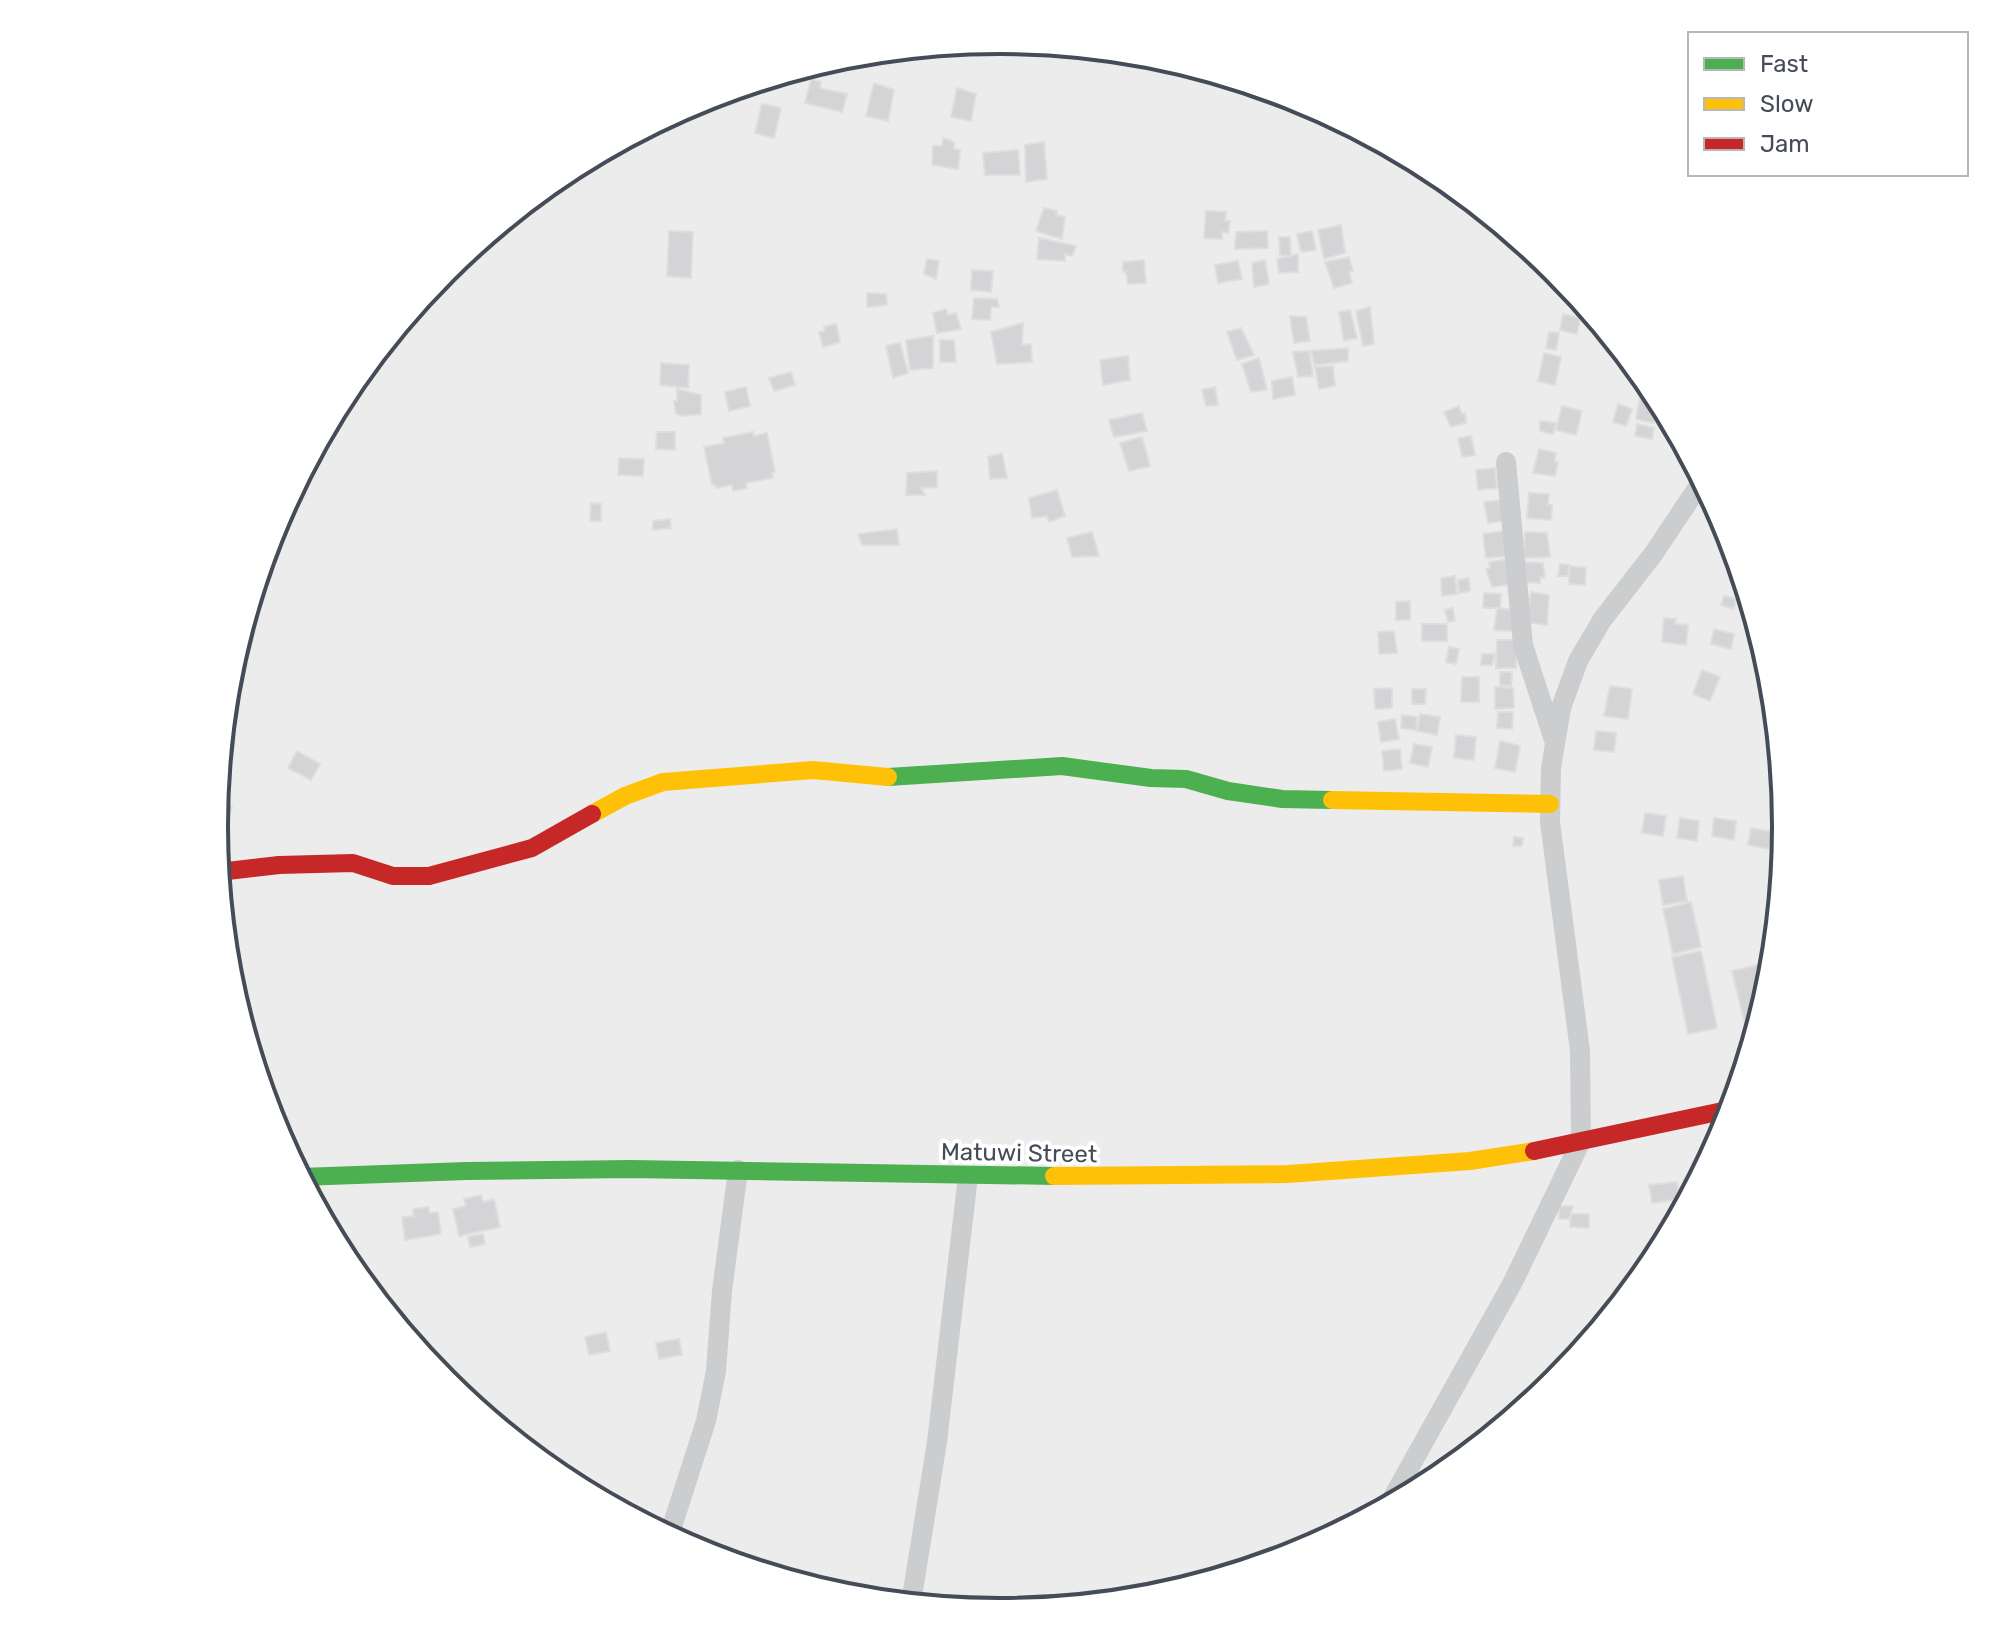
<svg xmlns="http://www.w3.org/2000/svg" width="2000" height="1652" font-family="Rubik,sans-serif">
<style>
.building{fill:#d4d4d7;stroke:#dededf;stroke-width:2}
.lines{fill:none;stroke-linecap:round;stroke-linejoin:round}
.street{stroke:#cbcdcf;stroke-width:20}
.fast{stroke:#4caf50;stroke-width:18}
.slow{stroke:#ffc107;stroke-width:18}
.jam{stroke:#c62828;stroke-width:18}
.labels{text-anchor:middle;stroke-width:8;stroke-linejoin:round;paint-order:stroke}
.street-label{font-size:24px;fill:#454c57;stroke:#fff}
.rim{fill:none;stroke:#454c57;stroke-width:4}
</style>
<rect width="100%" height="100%" fill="#edecec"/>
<!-- building -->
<g class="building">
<polygon points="811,79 821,82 820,88 847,94 842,112 805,103"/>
<polygon points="874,83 894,90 888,121 866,116"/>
<polygon points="957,88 976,94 971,121 951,117"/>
<polygon points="762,104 781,108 774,138 755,133"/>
<polygon points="943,138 954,142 954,149 960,150 958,169 932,165 933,146 942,146"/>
<polygon points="1044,142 1047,179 1026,182 1025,145"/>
<polygon points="1018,150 1020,175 985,175 983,153"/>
<polygon points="1044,208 1057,211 1056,215 1065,217 1062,239 1036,231"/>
<polygon points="1206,211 1226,212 1225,221 1230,221 1228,233 1222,232 1222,239 1204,238"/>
<polygon points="1341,225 1345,253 1324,259 1318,230"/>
<polygon points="669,231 693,232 691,278 667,276"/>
<polygon points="1267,231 1268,248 1235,249 1236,232"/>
<polygon points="1312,231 1316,250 1301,252 1297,234"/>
<polygon points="1279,237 1290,237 1291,256 1280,255"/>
<polygon points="1039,238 1076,246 1072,256 1065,254 1065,261 1037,259"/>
<polygon points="1298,254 1298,272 1279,273 1277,259"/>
<polygon points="1349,257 1353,271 1349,272 1352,283 1334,288 1325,262"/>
<polygon points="927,259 939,261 936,279 924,274"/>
<polygon points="1144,260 1146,283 1128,284 1126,271 1123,272 1123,262"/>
<polygon points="1265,260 1269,284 1254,287 1252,263"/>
<polygon points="1238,261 1242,279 1218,283 1215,265"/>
<polygon points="1552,267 1556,271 1566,283 1552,283"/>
<polygon points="972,270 993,271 991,292 971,290"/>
<polygon points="867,293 886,294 887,305 867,307"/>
<polygon points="974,298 997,299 999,307 991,307 990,320 972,319"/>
<polygon points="1370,307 1374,344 1363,346 1356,311"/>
<polygon points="946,309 948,315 956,313 961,329 937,333 933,313"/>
<polygon points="1350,310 1357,338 1344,341 1339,312"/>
<polygon points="1563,314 1580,318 1577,334 1560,330"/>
<polygon points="1290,316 1306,317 1310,341 1294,343"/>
<polygon points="1023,323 1022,345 1031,344 1032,362 997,364 991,332"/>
<polygon points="836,324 840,342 823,347 819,332 825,331 824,327"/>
<polygon points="1241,328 1254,355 1237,360 1227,332"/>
<polygon points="1549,332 1559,333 1556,350 1546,348"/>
<polygon points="933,336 933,368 910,370 906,340"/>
<polygon points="940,340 954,340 956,362 940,362"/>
<polygon points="900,343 908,373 893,378 886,346"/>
<polygon points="1348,348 1348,361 1314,365 1311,351"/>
<polygon points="1309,351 1313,376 1298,377 1293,352"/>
<polygon points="1544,353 1561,357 1555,385 1538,381"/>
<polygon points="1625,354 1638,370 1621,365"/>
<polygon points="1128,356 1130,380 1103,385 1100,360"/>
<polygon points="1259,358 1267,390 1251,392 1242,364"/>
<polygon points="661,363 689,365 688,388 660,385"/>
<polygon points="1333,366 1335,386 1319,389 1315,367"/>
<polygon points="791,372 795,385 774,391 769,378"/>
<polygon points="1292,377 1295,395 1273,399 1272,381"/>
<polygon points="746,387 750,406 729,411 725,392"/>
<polygon points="1215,387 1218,405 1206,406 1202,390"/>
<polygon points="677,389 701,395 701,414 684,416 676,414 674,401 677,401"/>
<polygon points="1640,397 1658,400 1654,423 1636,419"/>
<polygon points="1618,404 1632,409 1626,426 1613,422"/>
<polygon points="1459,406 1462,414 1465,413 1466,423 1451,427 1444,412"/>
<polygon points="1562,406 1582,411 1576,435 1556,430"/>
<polygon points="1142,413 1147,431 1114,437 1109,420"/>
<polygon points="1540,421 1556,423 1553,434 1540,431"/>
<polygon points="1637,424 1654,428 1652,439 1635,436"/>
<polygon points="657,432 675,432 675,450 656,449"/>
<polygon points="753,432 754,436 767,433 775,472 772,473 773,478 746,483 747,488 733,491 732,485 716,488 715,484 712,485 704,447 724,443 723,438"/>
<polygon points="1471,436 1475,455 1462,457 1458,438"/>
<polygon points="1142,437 1150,466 1129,471 1120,443"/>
<polygon points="1539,449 1556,453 1554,461 1558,462 1555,476 1533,473"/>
<polygon points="1002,453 1007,478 990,479 988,457"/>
<polygon points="619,458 644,459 643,476 618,475"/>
<polygon points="1495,468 1497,488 1478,490 1476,470"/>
<polygon points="937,471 937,487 921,488 925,495 906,495 907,473"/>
<polygon points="1057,490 1065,516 1049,522 1047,516 1032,518 1029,498"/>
<polygon points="1529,493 1549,494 1548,505 1552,505 1551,520 1527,518"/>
<polygon points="1501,500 1504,521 1488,523 1484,502"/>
<polygon points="591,503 601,504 601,521 590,521"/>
<polygon points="670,519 671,528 653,530 653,521"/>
<polygon points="897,529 899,545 862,545 858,534"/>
<polygon points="1505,531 1508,556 1486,558 1483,534"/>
<polygon points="1092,532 1099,556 1072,557 1067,538"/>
<polygon points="1525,532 1547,533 1550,557 1524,558"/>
<polygon points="1731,542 1738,564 1726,560"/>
<polygon points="1510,559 1513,584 1492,587 1486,569 1490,568 1489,562"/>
<polygon points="1526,562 1543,563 1545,578 1541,577 1540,583 1524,582"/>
<polygon points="1560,564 1569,565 1568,576 1558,576"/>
<polygon points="1570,566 1586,568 1585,585 1569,584"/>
<polygon points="1455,576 1457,594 1442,596 1441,578"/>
<polygon points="1469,578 1470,591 1459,593 1458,580"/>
<polygon points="1531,592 1549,595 1547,625 1526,622"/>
<polygon points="1484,593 1501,594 1500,608 1483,608"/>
<polygon points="1724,596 1736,599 1734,609 1721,605"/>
<polygon points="1410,601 1410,620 1396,620 1396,602"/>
<polygon points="1453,608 1455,621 1448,622 1445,610"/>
<polygon points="1497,608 1515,610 1512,631 1494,630"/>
<polygon points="1664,618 1676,619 1675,624 1688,625 1686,645 1662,642"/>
<rect x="1422" y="624" width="25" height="17"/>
<polygon points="1714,629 1734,634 1731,649 1711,644"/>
<polygon points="1394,631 1397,653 1379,654 1378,632"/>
<polygon points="1497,640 1517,640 1516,668 1496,668"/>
<polygon points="1449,647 1459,649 1456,664 1446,662"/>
<polygon points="1482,654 1495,654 1492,665 1481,665"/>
<polygon points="1702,670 1720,677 1710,701 1693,694"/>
<polygon points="1500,672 1512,672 1511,686 1500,685"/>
<polygon points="1462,677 1479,677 1479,702 1461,702"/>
<polygon points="1610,686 1632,689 1628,719 1604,716"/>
<polygon points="1495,687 1513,688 1514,708 1495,709"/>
<polygon points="1392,688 1392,708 1375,709 1374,689"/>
<polygon points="1412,689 1426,689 1425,704 1412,704"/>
<polygon points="1498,712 1513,712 1512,729 1497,728"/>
<polygon points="1420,714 1440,717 1437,735 1417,731"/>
<polygon points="1402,715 1417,717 1416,730 1401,728"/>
<polygon points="1395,719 1399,739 1381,742 1378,722"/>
<polygon points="1596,731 1616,733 1614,752 1594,750"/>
<polygon points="1456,735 1476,737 1474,760 1454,758"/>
<polygon points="1500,741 1520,746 1515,772 1495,768"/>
<polygon points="1414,744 1432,747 1428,767 1410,763"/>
<polygon points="1400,749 1402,769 1384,771 1382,751"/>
<polygon points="297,751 320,764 311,780 288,768"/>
<polygon points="222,803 232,807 227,822 217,818"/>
<polygon points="1645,813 1666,816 1663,836 1642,833"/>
<polygon points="1680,818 1699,821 1697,841 1677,838"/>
<polygon points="1714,818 1736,821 1734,840 1712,836"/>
<polygon points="1751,828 1772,832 1769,849 1748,845"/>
<polygon points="1514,837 1523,838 1522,846 1513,846"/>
<polygon points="1683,876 1687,901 1663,905 1659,880"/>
<polygon points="1691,902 1701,947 1673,954 1663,909"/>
<polygon points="1701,951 1717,1028 1688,1034 1672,957"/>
<polygon points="1762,964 1768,989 1760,1017 1744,1021 1732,971"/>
<polygon points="1677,1182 1679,1199 1652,1203 1649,1185"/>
<polygon points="481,1195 483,1202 494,1199 500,1227 459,1236 453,1209 466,1206 464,1199"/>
<polygon points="1559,1206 1573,1206 1569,1219 1559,1219"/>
<polygon points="429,1207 429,1213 438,1212 441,1234 405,1240 402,1217 414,1216 413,1209"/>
<polygon points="1571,1214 1589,1214 1589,1228 1570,1227"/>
<polygon points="483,1234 485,1244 470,1247 468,1237"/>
<polygon points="606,1332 610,1351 589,1355 585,1337"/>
<polygon points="679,1339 682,1355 659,1359 656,1343"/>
</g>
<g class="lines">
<!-- street -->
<g class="street">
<polyline points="1506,462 1523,645 1554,740"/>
<polyline points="1388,1506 1513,1282 1581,1141 1580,1051 1550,822 1551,768 1561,708 1578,661 1602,620 1654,553 1702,481"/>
<polyline points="669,1536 706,1421 716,1371 722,1291 738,1170"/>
<polyline points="911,1603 937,1442 968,1176"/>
</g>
<!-- fast -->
<g class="fast">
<polyline points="888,777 1062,766 1151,778 1186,779 1228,791 1282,799 1332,800"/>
<polyline points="301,1177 466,1171 631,1169 1054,1176"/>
</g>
<!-- slow -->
<g class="slow">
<polyline points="1332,800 1550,804"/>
<polyline points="592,814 625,796 663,782 813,770 888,777"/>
<polyline points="1054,1176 1288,1174 1470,1161 1534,1151"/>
</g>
<!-- jam -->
<g class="jam">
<polyline points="219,872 279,865 353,863 393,876 429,876 532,848 592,814"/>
<polyline points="1534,1151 1732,1109"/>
</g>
</g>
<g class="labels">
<!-- street labels -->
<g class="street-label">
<text transform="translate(1019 1153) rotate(1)" y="8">Matuwi Street</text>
</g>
</g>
<!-- crop -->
<path d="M0 0H2000V1652H0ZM228 826a772 772 0 1 1 1544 0a772 772 0 1 1-1544 0Z" fill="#fff" fill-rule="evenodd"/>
<path class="rim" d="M228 826a772 772 0 1 1 1544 0a772 772 0 1 1-1544 0Z"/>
<!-- legend -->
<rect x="1688" y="32" width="280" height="144" fill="#ffffff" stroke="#b5b7bc" stroke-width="2"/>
<rect x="1704" y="58" width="40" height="12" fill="#4caf50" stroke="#b5b7bc" stroke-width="2"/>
<text x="1760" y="72" font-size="24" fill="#454c57">Fast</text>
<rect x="1704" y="98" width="40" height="12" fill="#ffc107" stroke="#b5b7bc" stroke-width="2"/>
<text x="1760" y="112" font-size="24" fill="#454c57">Slow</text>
<rect x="1704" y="138" width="40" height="12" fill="#c62828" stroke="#b5b7bc" stroke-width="2"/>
<text x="1760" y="152" font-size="24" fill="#454c57">Jam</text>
</svg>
